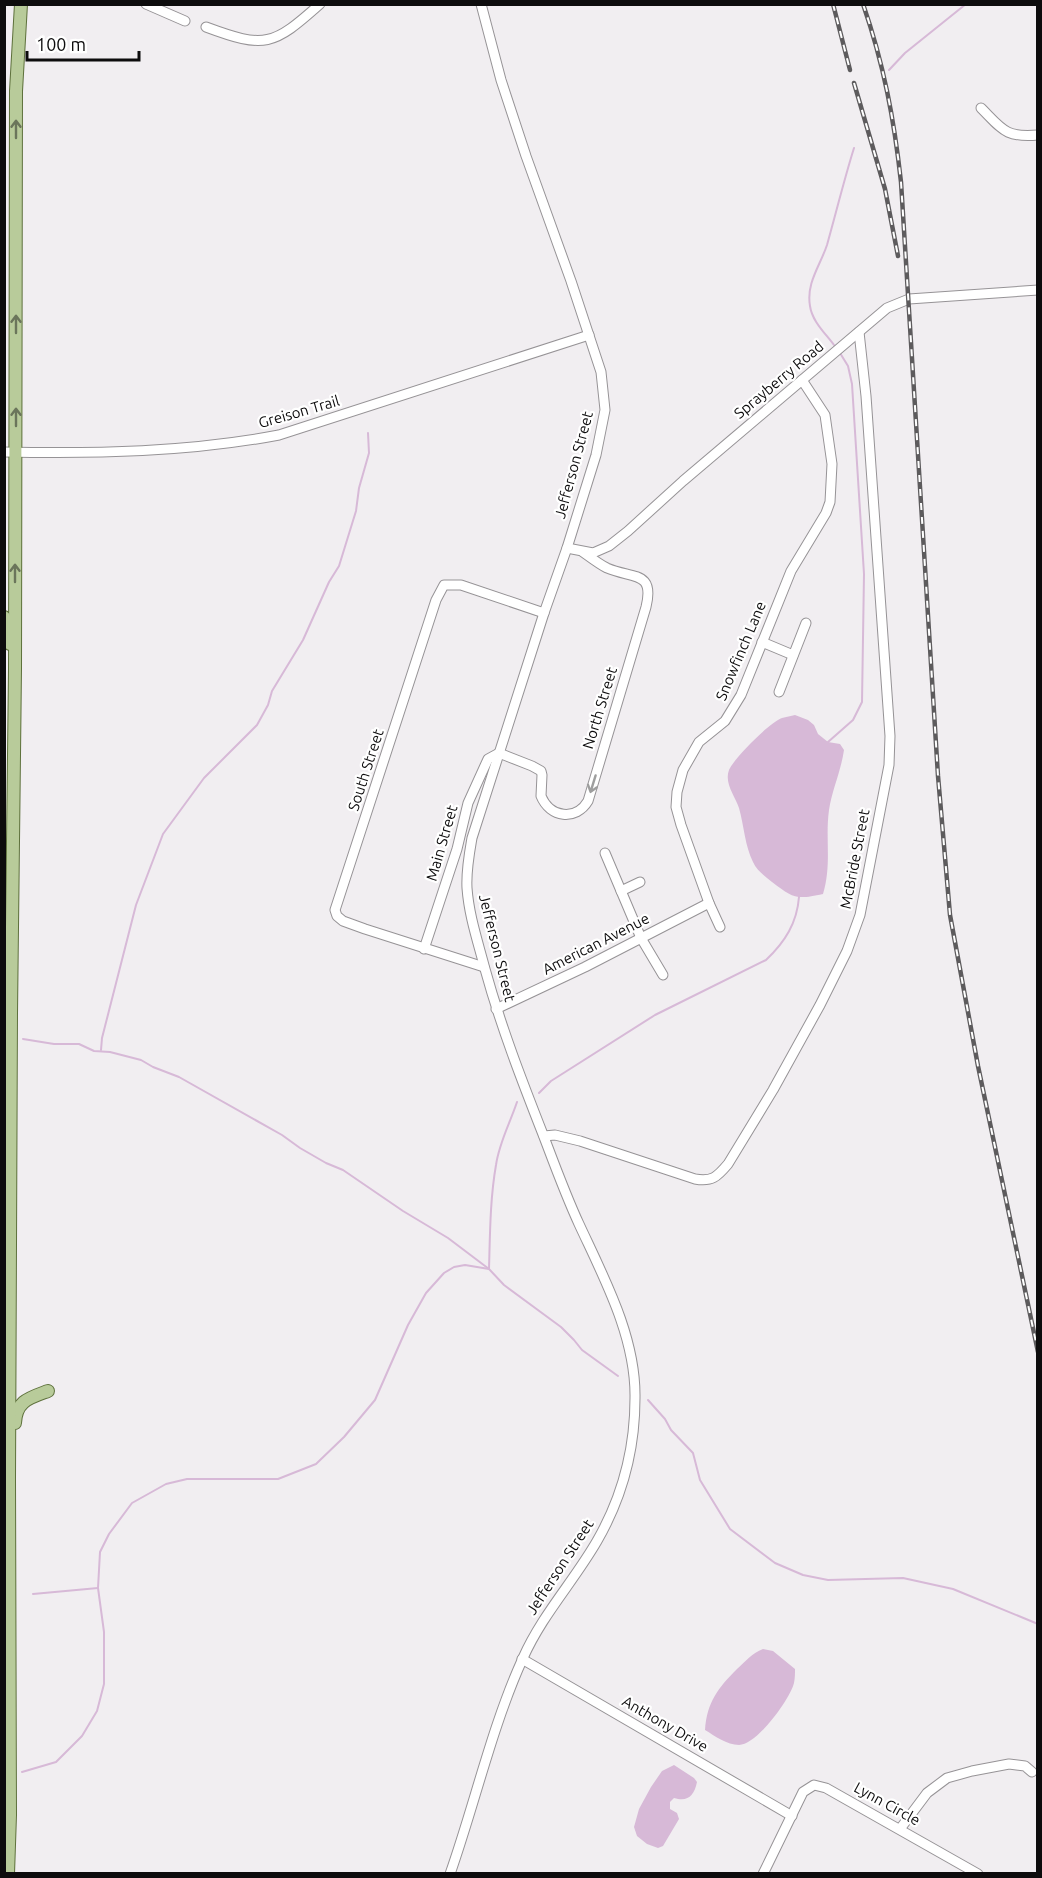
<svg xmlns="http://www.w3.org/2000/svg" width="1042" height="1878" font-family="Ubuntu,sans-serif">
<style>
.water{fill:#d7b9d7}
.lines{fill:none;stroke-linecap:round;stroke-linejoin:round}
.stream{stroke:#d7b9d7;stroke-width:2}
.minor-casing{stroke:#969396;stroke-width:11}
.major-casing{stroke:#5e713c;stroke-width:14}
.minor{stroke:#fff;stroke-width:9}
.major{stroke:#b8cb9a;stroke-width:12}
.rail-casing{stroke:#5d5b5d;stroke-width:4.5}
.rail{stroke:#fff;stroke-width:2;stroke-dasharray:7;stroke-linecap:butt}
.oneway{stroke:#6b755b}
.oneway2{stroke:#9e9e9e}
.labels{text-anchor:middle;stroke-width:4.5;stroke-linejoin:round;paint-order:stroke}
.street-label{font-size:15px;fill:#0d0c0d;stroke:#fff}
</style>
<rect width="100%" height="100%" fill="#f1eef1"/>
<!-- water -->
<g class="water">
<path d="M 795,715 L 808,720 L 814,725 L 818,734 L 828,742 L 840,744 L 844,750 C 841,771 832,790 829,810 C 825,839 832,864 823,894 C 796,900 793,898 772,882 C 765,876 757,871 753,862 C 745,846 744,826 739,808 C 735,796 724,783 729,770 C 735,757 769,723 782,718 C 786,717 791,716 795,715 Z"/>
<path d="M 763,1649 L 773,1651 L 795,1669 C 795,1673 795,1678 794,1683 C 790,1699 757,1745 739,1745 C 727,1745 715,1736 705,1730 C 707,1702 718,1688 737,1669 C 746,1661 752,1653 763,1649 Z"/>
<path d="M 674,1765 L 694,1778 L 697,1782 C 694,1796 688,1802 674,1798 L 670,1802 L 670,1809 L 677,1813 L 679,1819 L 663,1846 L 658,1848 L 647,1844 L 637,1836 L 634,1827 L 639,1809 L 651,1787 L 662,1771 Z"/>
</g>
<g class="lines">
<!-- stream -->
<g class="stream">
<polyline points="889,70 905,53 966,4"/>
<path d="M 834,345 C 825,333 812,321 810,306 C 806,283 820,266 827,245 C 836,213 844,180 854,148"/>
<polyline points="828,742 853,720 862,702 864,574 852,384 848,366 840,353"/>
<polyline points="23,1039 54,1044 79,1044 94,1051 110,1052 141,1060 153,1067 179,1077 282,1135 300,1148 326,1163 343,1170 403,1211 448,1238 489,1269 504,1285 561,1327 574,1340 582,1350 618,1376"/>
<polyline points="101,1050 102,1038 136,905 163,834 204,778 257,725 268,705 272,691 303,640 329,582 339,566 356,511 359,488 369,453 368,433"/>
<path d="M 539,1093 L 551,1081 L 655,1015 L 766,960 C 785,942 797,923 799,897"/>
<path d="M 489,1269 C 490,1235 490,1199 496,1165 C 499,1143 510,1123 517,1102"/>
<polyline points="648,1400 665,1419 671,1430 693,1453 700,1480 730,1529 775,1563 803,1575 828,1580 903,1578 953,1589 1038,1624"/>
<polyline points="33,1594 98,1588"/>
<polyline points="22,1772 56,1762 82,1736 97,1711 104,1684 104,1632 98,1588 100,1552 109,1534 132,1503 166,1484 187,1479 278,1479 316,1464 344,1437 375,1400 408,1325 426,1293 444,1273 454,1267 465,1265 489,1269"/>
</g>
<!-- minor casing -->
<g class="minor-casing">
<g id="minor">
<polyline points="146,4 185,21"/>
<path d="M 206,27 C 265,49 273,46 320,4"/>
<path d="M 981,108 C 1002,129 1005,138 1038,135"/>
<path d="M 4,452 C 96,454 189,452 279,435 L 589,335"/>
<polyline points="567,548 593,553 609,546 628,531 683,481 887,308 909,299 1038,290"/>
<polyline points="762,642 793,655"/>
<polyline points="779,692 806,623"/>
<polyline points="605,853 641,938 663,975"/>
<polyline points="621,891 640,882"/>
<polyline points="720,927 709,903 681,825 676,807 677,792 683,770 699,742 725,721 741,695 791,571 826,513 830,502 832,464 825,415 802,380"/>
<path d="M 424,949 L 457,849 L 468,803 L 488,759 L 499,753 L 532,766 L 541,771 L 542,775 L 541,796 C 550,818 576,821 588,801 L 646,607 C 655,570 632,579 607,568 C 599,564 590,557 583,552"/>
<polyline points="484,967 365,929 343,921 337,916 335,910 436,600 444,585 461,585 544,613"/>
<polyline points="496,1009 585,967 709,903"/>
<path d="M 544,1136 L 555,1135 L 580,1141 L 695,1179 C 712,1182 717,1177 728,1164 L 773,1090 L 820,1005 L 847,951 L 860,915 L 889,765 L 890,736 L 866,396 L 859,332"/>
<polyline points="522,1659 792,1816"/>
<polyline points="900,1829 927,1793 947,1778 972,1771 1009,1764 1025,1766 1032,1772"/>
<path d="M 450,1874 C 475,1803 492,1726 523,1658 C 542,1615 574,1581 597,1541 C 623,1496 635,1449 635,1398 C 636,1337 604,1278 579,1224 C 566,1196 555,1166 544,1137 C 522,1081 501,1027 485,969 C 478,942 469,916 467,888 C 466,871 469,855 472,838 L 544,613 L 567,548 L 596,455 L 605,410 L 601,372 L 571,281 L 526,156 L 501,80 L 481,4"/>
<polyline points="763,1874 803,1792 814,1785 826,1788 978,1874"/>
</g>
</g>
<!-- major casing -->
<g class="major-casing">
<g id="major">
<polyline points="4,617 10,644"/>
<path d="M 15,1423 C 16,1401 29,1398 48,1391"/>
<polyline points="8,1874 10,1815 9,1479 11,1013 15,669 16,91 21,4"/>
</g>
</g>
<!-- minor -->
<use href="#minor" class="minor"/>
<!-- major -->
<use href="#major" class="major"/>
<!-- rail casing -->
<g class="rail-casing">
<g id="rail">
<polyline points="833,4 850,70"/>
<path d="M 863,4 C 884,65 894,119 901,182 L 938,776 L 950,915 L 978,1066 L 1038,1352"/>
<polyline points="854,83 885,189 898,256"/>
</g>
</g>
<!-- rail -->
<use href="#rail" class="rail"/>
</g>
<!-- one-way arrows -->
<defs><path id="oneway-shaft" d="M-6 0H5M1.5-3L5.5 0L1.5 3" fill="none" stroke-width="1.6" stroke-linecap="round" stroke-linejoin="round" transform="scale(1.5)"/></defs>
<g class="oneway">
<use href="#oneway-shaft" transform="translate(16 129) rotate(-90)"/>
<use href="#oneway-shaft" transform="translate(16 324) rotate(-90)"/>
<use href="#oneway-shaft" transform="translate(16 417) rotate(-90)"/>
<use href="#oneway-shaft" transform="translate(15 573) rotate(-90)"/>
</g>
<use class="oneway2" href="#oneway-shaft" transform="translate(593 784) rotate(107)"/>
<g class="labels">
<!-- street labels -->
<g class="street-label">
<text transform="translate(779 380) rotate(-40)" y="5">Sprayberry Road</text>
<text transform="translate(299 412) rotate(-16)" y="5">Greison Trail</text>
<text transform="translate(574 465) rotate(-75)" y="5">Jefferson Street</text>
<text transform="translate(741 651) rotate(-67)" y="5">Snowfinch Lane</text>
<text transform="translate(600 708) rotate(-73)" y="5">North Street</text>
<text transform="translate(366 770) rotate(-72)" y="5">South Street</text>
<text transform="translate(442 843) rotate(-74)" y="5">Main Street</text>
<text transform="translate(855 859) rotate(-79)" y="5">McBride Street</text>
<text transform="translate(596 944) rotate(-27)" y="5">American Avenue</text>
<text transform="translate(497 948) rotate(76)" y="5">Jefferson Street</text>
<text transform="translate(560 1567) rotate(-57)" y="5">Jefferson Street</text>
<text transform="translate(665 1724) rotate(30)" y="5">Anthony Drive</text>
<text transform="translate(887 1804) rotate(29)" y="5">Lynn Circle</text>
</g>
</g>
<!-- border -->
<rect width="1042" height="1878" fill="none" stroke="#0d0c0d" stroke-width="12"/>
<!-- scale -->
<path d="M27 51v9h112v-9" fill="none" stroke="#0d0c0d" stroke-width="3"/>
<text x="36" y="51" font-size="18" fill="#0d0c0d" stroke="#ffffff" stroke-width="4.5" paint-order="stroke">100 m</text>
</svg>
